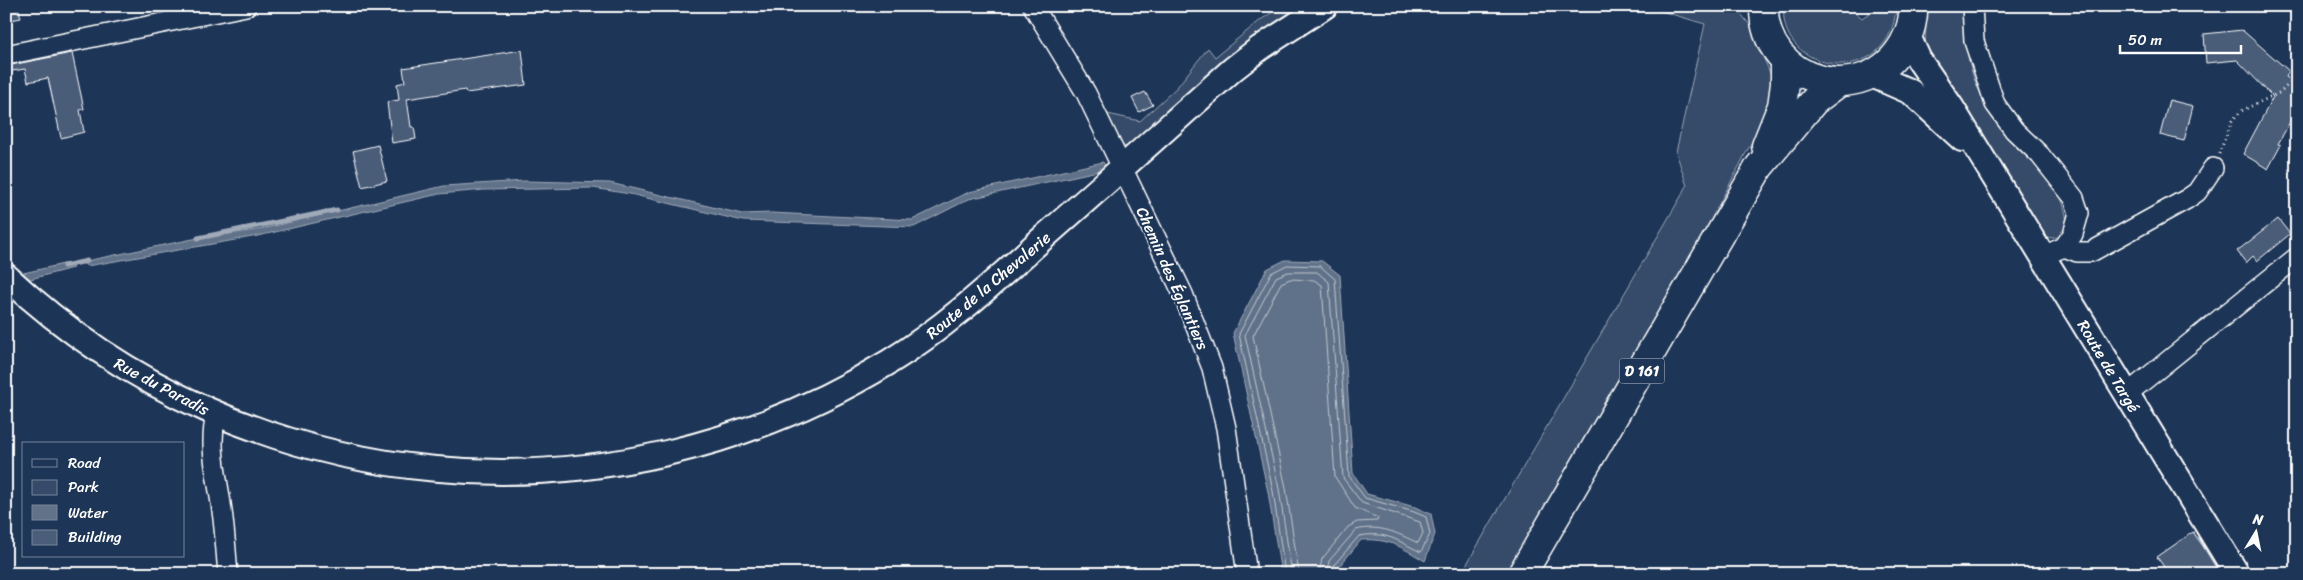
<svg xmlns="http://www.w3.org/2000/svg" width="2303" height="580" font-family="Sriracha,sans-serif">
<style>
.green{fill:#364b69;stroke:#9aa5b4}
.water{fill:#617289;stroke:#a0aab8}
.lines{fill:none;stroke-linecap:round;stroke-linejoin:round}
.shore{stroke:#c0c7d0;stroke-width:1}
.stream{stroke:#a0aab8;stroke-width:5}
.building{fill:#4a5d79;stroke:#fff}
.minor-casing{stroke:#fff;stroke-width:22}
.tertiary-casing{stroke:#fff;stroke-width:28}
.primary-casing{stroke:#fff;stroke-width:31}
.path{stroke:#fff;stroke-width:3;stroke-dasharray:1 4;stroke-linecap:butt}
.minor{stroke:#1d3557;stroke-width:19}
.tertiary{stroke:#1d3557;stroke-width:24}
.primary{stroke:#1d3557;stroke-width:28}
.labels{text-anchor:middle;stroke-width:4;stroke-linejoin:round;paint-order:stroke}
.shield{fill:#1d3557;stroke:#bbc2cd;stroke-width:1}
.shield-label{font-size:15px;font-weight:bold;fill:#fff}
.street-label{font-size:16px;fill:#fff;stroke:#1d3557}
</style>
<rect width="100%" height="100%" fill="#1d3557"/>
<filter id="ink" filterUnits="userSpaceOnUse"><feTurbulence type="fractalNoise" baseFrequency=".02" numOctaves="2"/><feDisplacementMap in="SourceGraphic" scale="10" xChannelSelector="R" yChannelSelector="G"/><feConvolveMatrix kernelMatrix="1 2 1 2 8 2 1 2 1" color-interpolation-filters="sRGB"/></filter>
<g filter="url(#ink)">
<!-- green -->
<g class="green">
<polygon points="1282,6 1304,6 1128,148 1118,143 1103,113 1140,121 1177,87 1208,48 1215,57 1262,19"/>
<polygon points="1644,6 1728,6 1741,14 1750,25 1772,78 1769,109 1704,233 1506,574 1461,574 1687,186 1676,152 1705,24"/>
<path d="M 1784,6 L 1848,6 L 1862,18 L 1879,6 L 1897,7 C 1895,15 1894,25 1890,33 C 1866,87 1777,66 1784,6 Z"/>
<path d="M 1927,6 L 1962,6 C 1965,33 1966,61 1977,86 C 1991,118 2033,158 2056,187 C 2064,203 2080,244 2044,237 L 1929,56 L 1925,46 Z"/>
</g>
<!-- water -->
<g class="water">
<polygon points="1103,162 1107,169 969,199 914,227 743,221 630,194 593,188 484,190 439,194 258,236 87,266 81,262 193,239 257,230 444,186 525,181 610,183 742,214 772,213 912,220 969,192"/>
<path d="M 1285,260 L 1322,261 L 1340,275 L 1353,473 L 1367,494 L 1415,507 L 1431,514 L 1435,534 L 1425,561 C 1401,547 1389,538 1361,540 L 1338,568 L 1338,574 L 1281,574 L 1268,492 L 1233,333 L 1267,269 Z"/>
<polygon points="68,263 73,268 15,283 19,274"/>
</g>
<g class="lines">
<!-- shore -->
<g class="shore">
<path d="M 1285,574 L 1273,491 L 1239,334 L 1271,273 L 1287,265 L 1320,266 L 1335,279 L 1349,476 L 1365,498 L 1414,512 L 1426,517 L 1430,534 L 1421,552 C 1397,541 1388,531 1359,536 L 1334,565 L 1333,574"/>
<path d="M 1292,574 L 1279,489 L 1245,335 L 1276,277 L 1288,272 L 1317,272 L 1329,282 L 1343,478 L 1362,503 L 1420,522 L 1423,533 L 1418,543 C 1397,533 1380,524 1356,530 L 1329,561 L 1327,574"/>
<polyline points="1299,574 1286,488 1253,336 1281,283 1290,279 1314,280 1322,285 1335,477 1355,508 1378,518 1377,521 1357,522 1348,527 1322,559 1319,574"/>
</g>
<!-- stream -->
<g class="stream">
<polyline points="198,238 337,210"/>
<polyline points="64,266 87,261"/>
</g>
</g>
<!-- building -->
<g class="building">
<polygon points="6,6 18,6 21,18 6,21"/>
<polygon points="2242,30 2289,71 2286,77 2297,83 2297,109 2278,144 2281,145 2268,169 2243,154 2273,97 2237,60 2206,63 2204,34"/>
<polygon points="522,50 526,85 466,93 465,90 407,99 411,127 414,127 416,139 392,143 387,102 399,100 397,84 405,82 403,68"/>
<polygon points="72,53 84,109 80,110 84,132 61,138 48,78 28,82 25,69 6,72 6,66"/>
<polygon points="1145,92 1153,105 1139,112 1132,98"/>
<polygon points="2169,100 2193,106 2184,141 2160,135"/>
<polygon points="378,145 387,181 362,187 353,151"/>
<polygon points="2278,219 2290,234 2257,261 2253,256 2246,263 2237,251"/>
<polygon points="2193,532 2203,546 2220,574 2169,574 2157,557"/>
</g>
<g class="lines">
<!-- minor casing -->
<g class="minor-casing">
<g id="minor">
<polyline points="1033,6 1086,93 1183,294 1212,368 1226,428 1247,574"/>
<polyline points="1972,6 1974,41 1995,104 2014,130 2040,155 2074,198 2079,213 2073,234 2064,247 2043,256"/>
<polyline points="6,55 246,6"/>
<polyline points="2064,247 2077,252 2091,252 2187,199 2197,192 2213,168"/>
<polyline points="2127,394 2297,257"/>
<path d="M 216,415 C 208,448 218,478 222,511 C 225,532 226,553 228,574"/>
</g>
</g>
<!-- tertiary casing -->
<g class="tertiary-casing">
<g id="tertiary">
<polyline points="1908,36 1919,60 1952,108 2237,574"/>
<polyline points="1872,75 1911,92 1962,139"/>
<path d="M 6,276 C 248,503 608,534 889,362 C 946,327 994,282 1043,238 C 1107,182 1170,125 1233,69 L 1260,48 L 1325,6"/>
</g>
</g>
<!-- primary casing -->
<g class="primary-casing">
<g id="primary">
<path d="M 1764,6 C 1762,84 1866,111 1904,43 C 1910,33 1914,18 1913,6"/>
<polyline points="1766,146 1782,106 1785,84 1785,60"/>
<polyline points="1522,574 1759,167 1814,101 1838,83"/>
</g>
</g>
<!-- path -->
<polyline class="path" points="2219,154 2232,121 2241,111 2281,92 2291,81 2297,68"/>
<!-- minor -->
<use href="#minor" class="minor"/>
<!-- tertiary -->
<use href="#tertiary" class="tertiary"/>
<!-- primary -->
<use href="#primary" class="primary"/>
</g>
</g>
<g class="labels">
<!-- shield labels -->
<rect class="shield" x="1619.5" y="358.5" width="45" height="25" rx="4"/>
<g class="shield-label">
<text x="1642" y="376">D 161</text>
</g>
<!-- street labels -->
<g class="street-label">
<text transform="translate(1173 278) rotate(66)" y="6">Chemin des Églantiers</text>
<text transform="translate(988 285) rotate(-40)" y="6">Route de la Chevalerie</text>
<text transform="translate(2109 366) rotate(59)" y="6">Route de Targé</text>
<text transform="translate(162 386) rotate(28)" y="6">Rue du Paradis</text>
</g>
</g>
<!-- margin -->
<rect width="2303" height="580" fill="none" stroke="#1d3557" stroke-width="25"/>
<rect x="12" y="12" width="2278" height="555" fill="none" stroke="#fff" stroke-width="2" filter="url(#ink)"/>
<!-- legend -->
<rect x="22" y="442" width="162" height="115" fill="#1d3557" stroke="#77869a"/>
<rect x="32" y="459" width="25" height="8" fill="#1d3557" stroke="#77869a"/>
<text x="68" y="468" font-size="15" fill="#ffffff">Road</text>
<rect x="32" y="480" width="25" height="15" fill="#364b69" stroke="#77869a"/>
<text x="68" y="492" font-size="15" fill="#ffffff">Park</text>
<rect x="32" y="505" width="25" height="15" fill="#617289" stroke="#77869a"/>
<text x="68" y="518" font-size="15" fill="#ffffff">Water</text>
<rect x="32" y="530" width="25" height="15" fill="#4a5d79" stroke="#77869a"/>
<text x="68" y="542" font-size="15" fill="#ffffff">Building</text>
<!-- north arrow -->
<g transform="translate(2256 532) rotate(10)" stroke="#1d3557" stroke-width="4" paint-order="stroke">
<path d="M0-4L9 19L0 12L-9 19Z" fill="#ffffff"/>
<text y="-8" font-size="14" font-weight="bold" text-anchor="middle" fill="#ffffff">N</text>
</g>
<!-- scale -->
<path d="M2120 45v8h121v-8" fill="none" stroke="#ffffff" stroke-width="2.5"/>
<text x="2128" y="45" font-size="15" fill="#ffffff" stroke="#1d3557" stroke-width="4" paint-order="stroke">50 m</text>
</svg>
